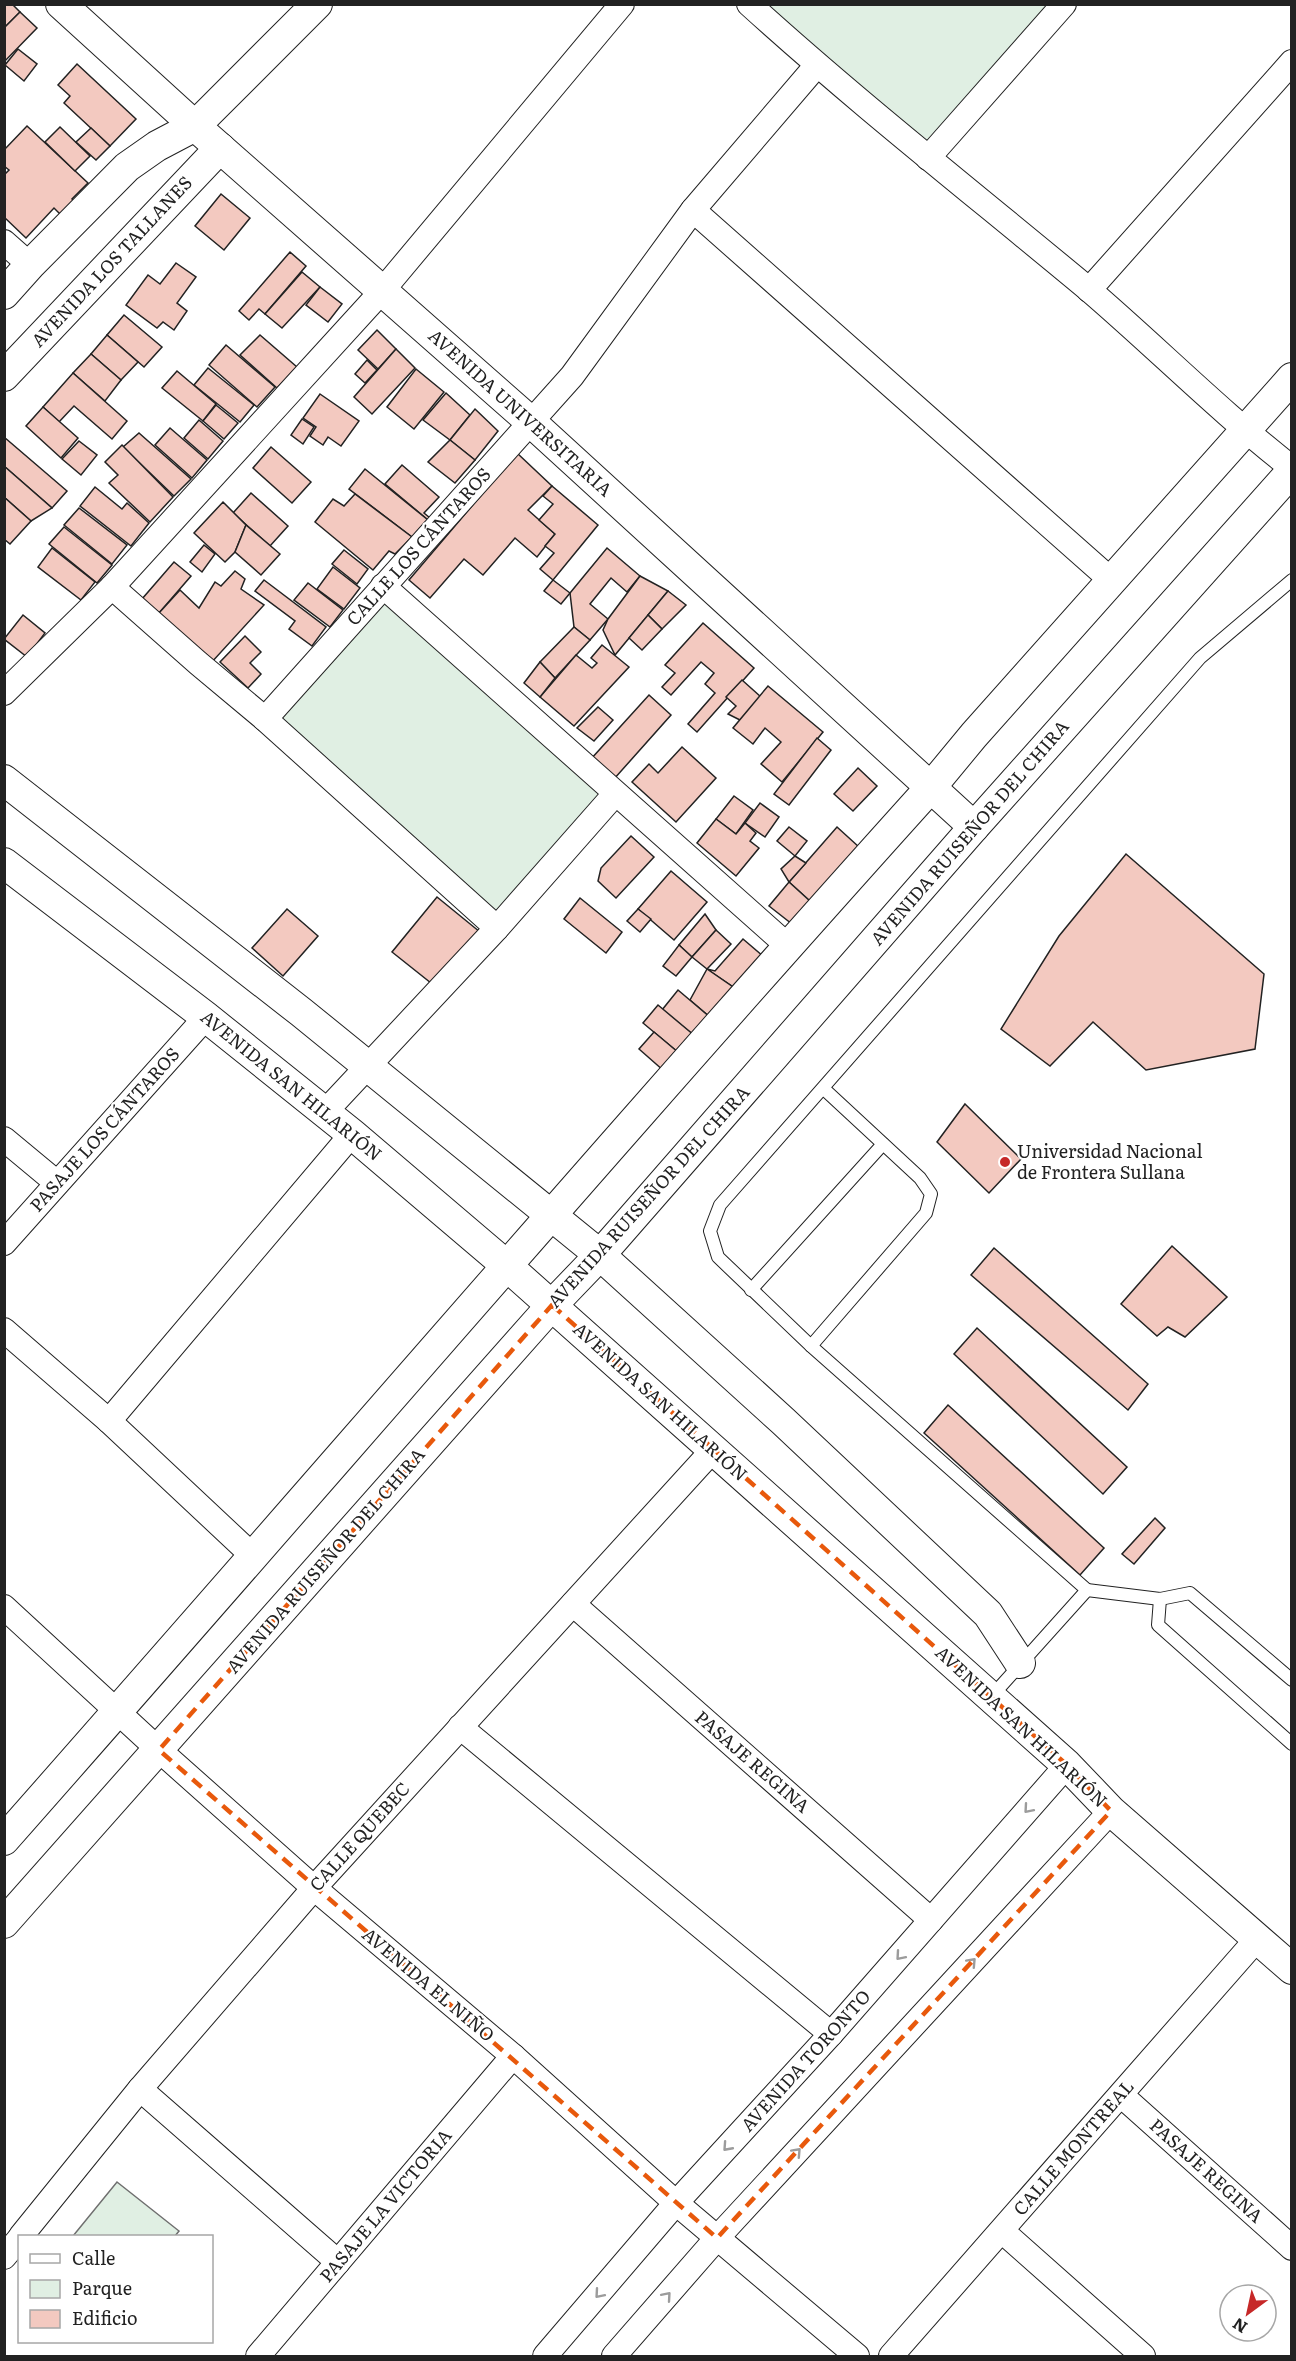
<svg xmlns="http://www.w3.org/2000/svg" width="1296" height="2361" font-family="Literata,serif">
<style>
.green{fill:#e0efe3;stroke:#6f6f6f;stroke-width:1.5}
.building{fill:#f3c9c0;stroke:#222;stroke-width:1.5}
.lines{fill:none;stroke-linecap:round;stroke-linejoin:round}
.service-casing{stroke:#222;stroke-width:14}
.minor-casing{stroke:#222;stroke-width:26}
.tertiary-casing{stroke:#222;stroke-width:32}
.service{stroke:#fff;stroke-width:12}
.minor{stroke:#fff;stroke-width:24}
.tertiary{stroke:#fff;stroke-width:30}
.oneway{stroke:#9c9c9c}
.marked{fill:none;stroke:#e8590c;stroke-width:4.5;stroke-dasharray:12 8;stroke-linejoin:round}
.poi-dot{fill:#c62828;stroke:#fff;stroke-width:2}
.labels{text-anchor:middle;stroke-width:4.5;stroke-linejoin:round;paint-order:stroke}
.street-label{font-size:18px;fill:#222;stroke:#fff}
.poi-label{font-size:18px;fill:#222;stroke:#fff;text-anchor:start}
</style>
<rect width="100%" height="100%" fill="#fff"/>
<!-- green -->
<g class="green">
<polygon points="760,5 1053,5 928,147"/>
<polygon points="383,586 615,794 497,928 265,719"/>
<polygon points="117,2182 179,2231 175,2236 73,2236"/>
</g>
<!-- building -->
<g class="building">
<polygon points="4,4 12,4 20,12 4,28"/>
<polygon points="20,12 37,28 4,62 4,28"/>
<polygon points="18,49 37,64 24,81 5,65"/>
<polygon points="77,64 136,119 110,146 64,103 70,96 58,85"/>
<polygon points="27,126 88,183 72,199 77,203 64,218 54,208 26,238 4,217 4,175 9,170 4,166 4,150"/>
<polygon points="60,127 90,156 75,171 45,142"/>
<polygon points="91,128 110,146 96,160 76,142"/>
<polygon points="221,194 250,218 224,250 195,226"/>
<polygon points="290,252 306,266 265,314 259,309 249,320 239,311"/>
<polygon points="176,263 196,277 177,303 187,311 174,330 163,322 157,328 126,305 148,275 160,284"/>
<polygon points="302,272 320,287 282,328 265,314"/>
<polygon points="320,287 342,304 328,322 306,305"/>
<polygon points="124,315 162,347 144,367 107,335"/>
<polygon points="377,330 396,349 378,369 358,350"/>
<polygon points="107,335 138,362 121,380 91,354"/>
<polygon points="260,335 297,367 277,388 240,355"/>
<polygon points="226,345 275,387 257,407 209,365"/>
<polygon points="396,349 415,368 372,414 354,397"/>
<polygon points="91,354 121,380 105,401 73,373"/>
<polygon points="367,360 377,370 365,383 355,374"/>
<polygon points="208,368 254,405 240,422 194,385"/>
<polygon points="416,369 444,392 414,429 387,407"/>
<polygon points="177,371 216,404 203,421 162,388"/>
<polygon points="73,373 127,421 112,439 74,406 59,422 43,407"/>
<polygon points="446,393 470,415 450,440 423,420"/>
<polygon points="320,394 359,421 341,446 328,437 323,445 310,436 316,427 303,418"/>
<polygon points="216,405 238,423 224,439 203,421"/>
<polygon points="43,407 78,438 61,458 26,426"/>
<polygon points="475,409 498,431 475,460 450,440"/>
<polygon points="302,419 314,427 303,444 291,435"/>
<polygon points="199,420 223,441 208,459 184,438"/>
<polygon points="170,428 207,460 192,478 155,445"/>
<polygon points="139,433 191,479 174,496 123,447"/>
<polygon points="4,437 67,491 52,508 4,466"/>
<polygon points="450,440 475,460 455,483 428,462"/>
<polygon points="79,441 97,455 81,475 62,459"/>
<polygon points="122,445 173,497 150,522 109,483 118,475 105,462"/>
<polygon points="271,447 311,482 292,503 253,468"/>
<polygon points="517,453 552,486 528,510 555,534 537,557 515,538 483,575 464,559 430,598 409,580"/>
<polygon points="402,465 439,497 424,513 430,518 428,520 385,484"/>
<polygon points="4,466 52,508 31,521 4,497"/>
<polygon points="365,469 428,520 412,537 349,489"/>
<polygon points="552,486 598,525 553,580 540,569 554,553 545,546 555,534 539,520 553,504 543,496"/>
<polygon points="95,487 122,509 127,503 149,523 131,546 80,506"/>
<polygon points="251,493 288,526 270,546 233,513"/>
<polygon points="355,494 412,537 395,554 389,551 373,570 315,522 333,499 344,506"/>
<polygon points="4,497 31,521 10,544 4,539"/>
<polygon points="223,502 246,525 235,552 225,562 194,533"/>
<polygon points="79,508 127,545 112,564 64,525"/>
<polygon points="246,525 280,554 261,575 235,552"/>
<polygon points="64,527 112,565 97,583 49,544"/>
<polygon points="204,545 215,554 202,572 190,562"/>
<polygon points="52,548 95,582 81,600 38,567"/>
<polygon points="607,548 640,576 627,592 611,578 590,604 608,619 590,640 574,627 570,593"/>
<polygon points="344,550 368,569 357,584 332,564"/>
<polygon points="174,562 191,576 159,613 142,599"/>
<polygon points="333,567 360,588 344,609 317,589"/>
<polygon points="235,571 245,579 241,589 264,605 211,663 159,613 180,590 199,608 215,582 221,586"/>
<polygon points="640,576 668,591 615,655 603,630 608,619"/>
<polygon points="264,580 326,627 312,646 289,629 295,621 255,591"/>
<polygon points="553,580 570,593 561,604 544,591"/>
<polygon points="308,583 343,610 330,627 294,600"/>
<polygon points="668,591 686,605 662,629 648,615"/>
<polygon points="23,615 45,633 27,657 4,639"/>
<polygon points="648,615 662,629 642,650 629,638"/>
<polygon points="703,623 754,668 697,732 688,724 715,693 705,684 714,673 701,662 671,695 662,687 675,673 665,665"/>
<polygon points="574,627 590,640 555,678 540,662"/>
<polygon points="245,636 261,652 250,663 261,674 248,688 220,662"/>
<polygon points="602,645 629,667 574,726 540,697 576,655 592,668 597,663 591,658"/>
<polygon points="540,662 555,678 540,697 524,683"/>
<polygon points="742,680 761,697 740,720 728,714 736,706 726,697"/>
<polygon points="768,686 823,732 782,782 761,764 781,742 765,728 753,744 733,728"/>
<polygon points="649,695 671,715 614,779 591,759"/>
<polygon points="598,707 613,720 594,741 577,728"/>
<polygon points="817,738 831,750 789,805 774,794"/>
<polygon points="682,747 716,778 676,822 632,782 649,764 658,773"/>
<polygon points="858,768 877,786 853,811 834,794"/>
<polygon points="734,796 753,810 736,834 716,819"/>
<polygon points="760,803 779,817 765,837 745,823"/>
<polygon points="716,819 736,834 745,823 756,833 750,841 759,848 736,876 697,843"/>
<polygon points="789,827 807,841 795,856 777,841"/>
<polygon points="837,827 859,847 811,902 789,882"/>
<polygon points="631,836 654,857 616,898 598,881 601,868"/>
<polygon points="1126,854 1264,974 1255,1049 1146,1070 1093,1022 1050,1066 1001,1029 1059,936"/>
<polygon points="795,856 806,863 789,882 781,869"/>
<polygon points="671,871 707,902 674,940 638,909"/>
<polygon points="789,882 811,902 792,924 769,906"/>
<polygon points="437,897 480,932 436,987 392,952"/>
<polygon points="580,898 622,932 606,953 564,919"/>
<polygon points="287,909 318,936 283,976 252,948"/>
<polygon points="638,909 651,919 640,932 627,921"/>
<polygon points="705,914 716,930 692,957 679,945"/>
<polygon points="716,930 731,944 707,969 692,957"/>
<polygon points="743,939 764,957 736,989 707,969 715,971"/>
<polygon points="679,945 692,957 676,976 663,966"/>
<polygon points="707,969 736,989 711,1018 690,1000"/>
<polygon points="678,990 711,1018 695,1036 662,1010"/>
<polygon points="658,1005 695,1036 679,1053 643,1023"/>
<polygon points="654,1032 679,1053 664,1071 639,1049"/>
<polygon points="965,1104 1021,1159 989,1193 937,1142"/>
<polygon points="1172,1246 1227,1297 1185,1337 1168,1327 1157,1336 1121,1304"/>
<polygon points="994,1248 1148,1384 1128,1410 971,1275"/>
<polygon points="977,1328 1127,1467 1103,1494 954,1354"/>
<polygon points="948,1405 1104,1548 1080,1575 924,1433"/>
<polygon points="1155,1518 1165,1528 1134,1564 1122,1554"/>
</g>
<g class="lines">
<!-- service casing -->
<g class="service-casing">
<g id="service">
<polyline points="751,1290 883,1144"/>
<polyline points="811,1346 926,1213 931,1194 920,1178 824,1089"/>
<polyline points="1087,1590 811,1346 718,1257 710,1231 720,1205 1200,658 1292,580"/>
<polyline points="1160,1599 1158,1625 1292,1744"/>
<polyline points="991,1697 1087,1590 1160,1599 1190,1593 1292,1680"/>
</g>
</g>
<!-- minor casing -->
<g class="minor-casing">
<g id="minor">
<path d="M 749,4 C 858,103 974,194 1087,288 C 1156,347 1220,412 1292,468"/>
<polyline points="928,158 1064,4"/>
<polyline points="693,210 1111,580"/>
<polyline points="4,242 30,265"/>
<polyline points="1089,290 1292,62"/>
<polyline points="383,586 788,946"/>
<polyline points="112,587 198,663 265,719 497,928"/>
<polyline points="4,693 112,587 382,291 622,4"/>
<polyline points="265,719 572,376 693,210 817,65"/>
<polyline points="325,1112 497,928 615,794"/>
<polyline points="4,1139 57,1183"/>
<polyline points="4,1243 206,1017"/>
<polyline points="4,1330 109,1421 254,1557"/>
<polyline points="109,1421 352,1134"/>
<polyline points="573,1604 931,1920"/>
<polyline points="4,1607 159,1750 314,1888 513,2056 676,2203 857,2356"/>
<polyline points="460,1727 831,2034"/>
<polyline points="140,2089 338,2262"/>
<polyline points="1121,2095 1292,2248"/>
<polyline points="1002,2231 1143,2356"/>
<polyline points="21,2236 140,2089 314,1888 713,1450"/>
<polyline points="4,2257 20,2238"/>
<polyline points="258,2356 513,2056"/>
<polyline points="545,2356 676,2203 831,2034 1067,1765"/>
<polyline points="614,2356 717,2238 1111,1811"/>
<polyline points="891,2356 1257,1939"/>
</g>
</g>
<!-- tertiary casing -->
<g class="tertiary-casing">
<g id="tertiary">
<polyline points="61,4 195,126 531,422 974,827"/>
<polyline points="4,294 30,265 127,167 157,146 195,126 317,4"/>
<polyline points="4,376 220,148"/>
<polyline points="4,780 301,1012 600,1255 783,1421 988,1614 1020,1663"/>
<polyline points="4,863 206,1017 352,1134 506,1265 1067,1765 1111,1811 1292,1969"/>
<path d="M 4,1840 C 314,1489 618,1134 931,787 L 974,735 L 1292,378"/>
<polyline points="4,1923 552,1305 600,1255 974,827 1292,471"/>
</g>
</g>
<!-- service -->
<use href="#service" class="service"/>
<!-- minor -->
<use href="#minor" class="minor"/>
<!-- tertiary -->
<use href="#tertiary" class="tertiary"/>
</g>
<!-- one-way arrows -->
<defs><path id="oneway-chevron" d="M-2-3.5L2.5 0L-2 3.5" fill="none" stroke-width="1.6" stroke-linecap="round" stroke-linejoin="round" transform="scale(1.5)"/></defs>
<g class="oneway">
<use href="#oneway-chevron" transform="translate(1028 1809) rotate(131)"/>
<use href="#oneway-chevron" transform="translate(900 1956) rotate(131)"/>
<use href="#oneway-chevron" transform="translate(972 1962) rotate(-47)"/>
<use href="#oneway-chevron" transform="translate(727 2147) rotate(132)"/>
<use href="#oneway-chevron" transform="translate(797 2152) rotate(-47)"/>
<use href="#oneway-chevron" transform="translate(599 2294) rotate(131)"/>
<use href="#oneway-chevron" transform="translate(667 2296) rotate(-49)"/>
</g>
<!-- marked area -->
<path class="marked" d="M 552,1305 L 1067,1765 L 1111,1811 L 717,2238 L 159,1750 Z"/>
<!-- markers -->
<circle class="poi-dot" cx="1005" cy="1162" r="6"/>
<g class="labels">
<!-- street labels -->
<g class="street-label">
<text transform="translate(112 262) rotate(-47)" y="6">AVENIDA LOS TALLANES</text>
<text transform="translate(520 413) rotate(42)" y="6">AVENIDA UNIVERSITARIA</text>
<text transform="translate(419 547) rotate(-48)" y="6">CALLE LOS CÁNTAROS</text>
<text transform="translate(970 833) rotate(-49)" y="6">AVENIDA RUISEÑOR DEL CHIRA</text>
<text transform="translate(291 1086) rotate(39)" y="6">AVENIDA SAN HILARIÓN</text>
<text transform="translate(105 1130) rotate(-48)" y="6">PASAJE LOS CÁNTAROS</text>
<text transform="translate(649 1197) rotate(-48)" y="6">AVENIDA RUISEÑOR DEL CHIRA</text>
<text transform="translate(660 1402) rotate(42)" y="6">AVENIDA SAN HILARIÓN</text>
<text transform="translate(326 1561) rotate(-49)" y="6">AVENIDA RUISEÑOR DEL CHIRA</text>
<text transform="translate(1021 1727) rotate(43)" y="6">AVENIDA SAN HILARIÓN</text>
<text transform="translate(752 1762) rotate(41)" y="6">PASAJE REGINA</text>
<text transform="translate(360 1837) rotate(-48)" y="6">CALLE QUEBEC</text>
<text transform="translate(428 1985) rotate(40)" y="6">AVENIDA EL NIÑO</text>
<text transform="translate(806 2061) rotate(-48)" y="6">AVENIDA TORONTO</text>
<text transform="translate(1074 2148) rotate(-49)" y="6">CALLE MONTREAL</text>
<text transform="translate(1206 2171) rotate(42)" y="6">PASAJE REGINA</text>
<text transform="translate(386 2206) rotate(-50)" y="6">PASAJE LA VICTORIA</text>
</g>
<!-- poi labels -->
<g class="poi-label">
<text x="1017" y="1158">Universidad Nacional<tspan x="1017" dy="21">de Frontera Sullana</tspan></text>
</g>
</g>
<!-- border -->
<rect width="1296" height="2361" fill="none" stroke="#222222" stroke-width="12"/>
<!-- legend -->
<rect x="18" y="2235" width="195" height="108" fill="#ffffff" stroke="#a7a7a7" stroke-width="1.5"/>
<rect x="30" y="2254" width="30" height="9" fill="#ffffff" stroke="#a7a7a7" stroke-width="1.5"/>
<text x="72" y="2265" font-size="18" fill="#222222">Calle</text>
<rect x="30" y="2280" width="30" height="18" fill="#e0efe3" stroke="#a7a7a7" stroke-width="1.5"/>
<text x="72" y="2295" font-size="18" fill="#222222">Parque</text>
<rect x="30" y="2310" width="30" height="18" fill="#f3c9c0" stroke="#a7a7a7" stroke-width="1.5"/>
<text x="72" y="2325" font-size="18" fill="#222222">Edificio</text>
<!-- north arrow -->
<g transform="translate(1248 2313) rotate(213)"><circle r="28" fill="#ffffff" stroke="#a7a7a7" stroke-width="1.5"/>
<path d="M0-4.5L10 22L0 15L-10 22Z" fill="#c62828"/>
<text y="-9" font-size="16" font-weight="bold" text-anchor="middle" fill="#222222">N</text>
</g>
</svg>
